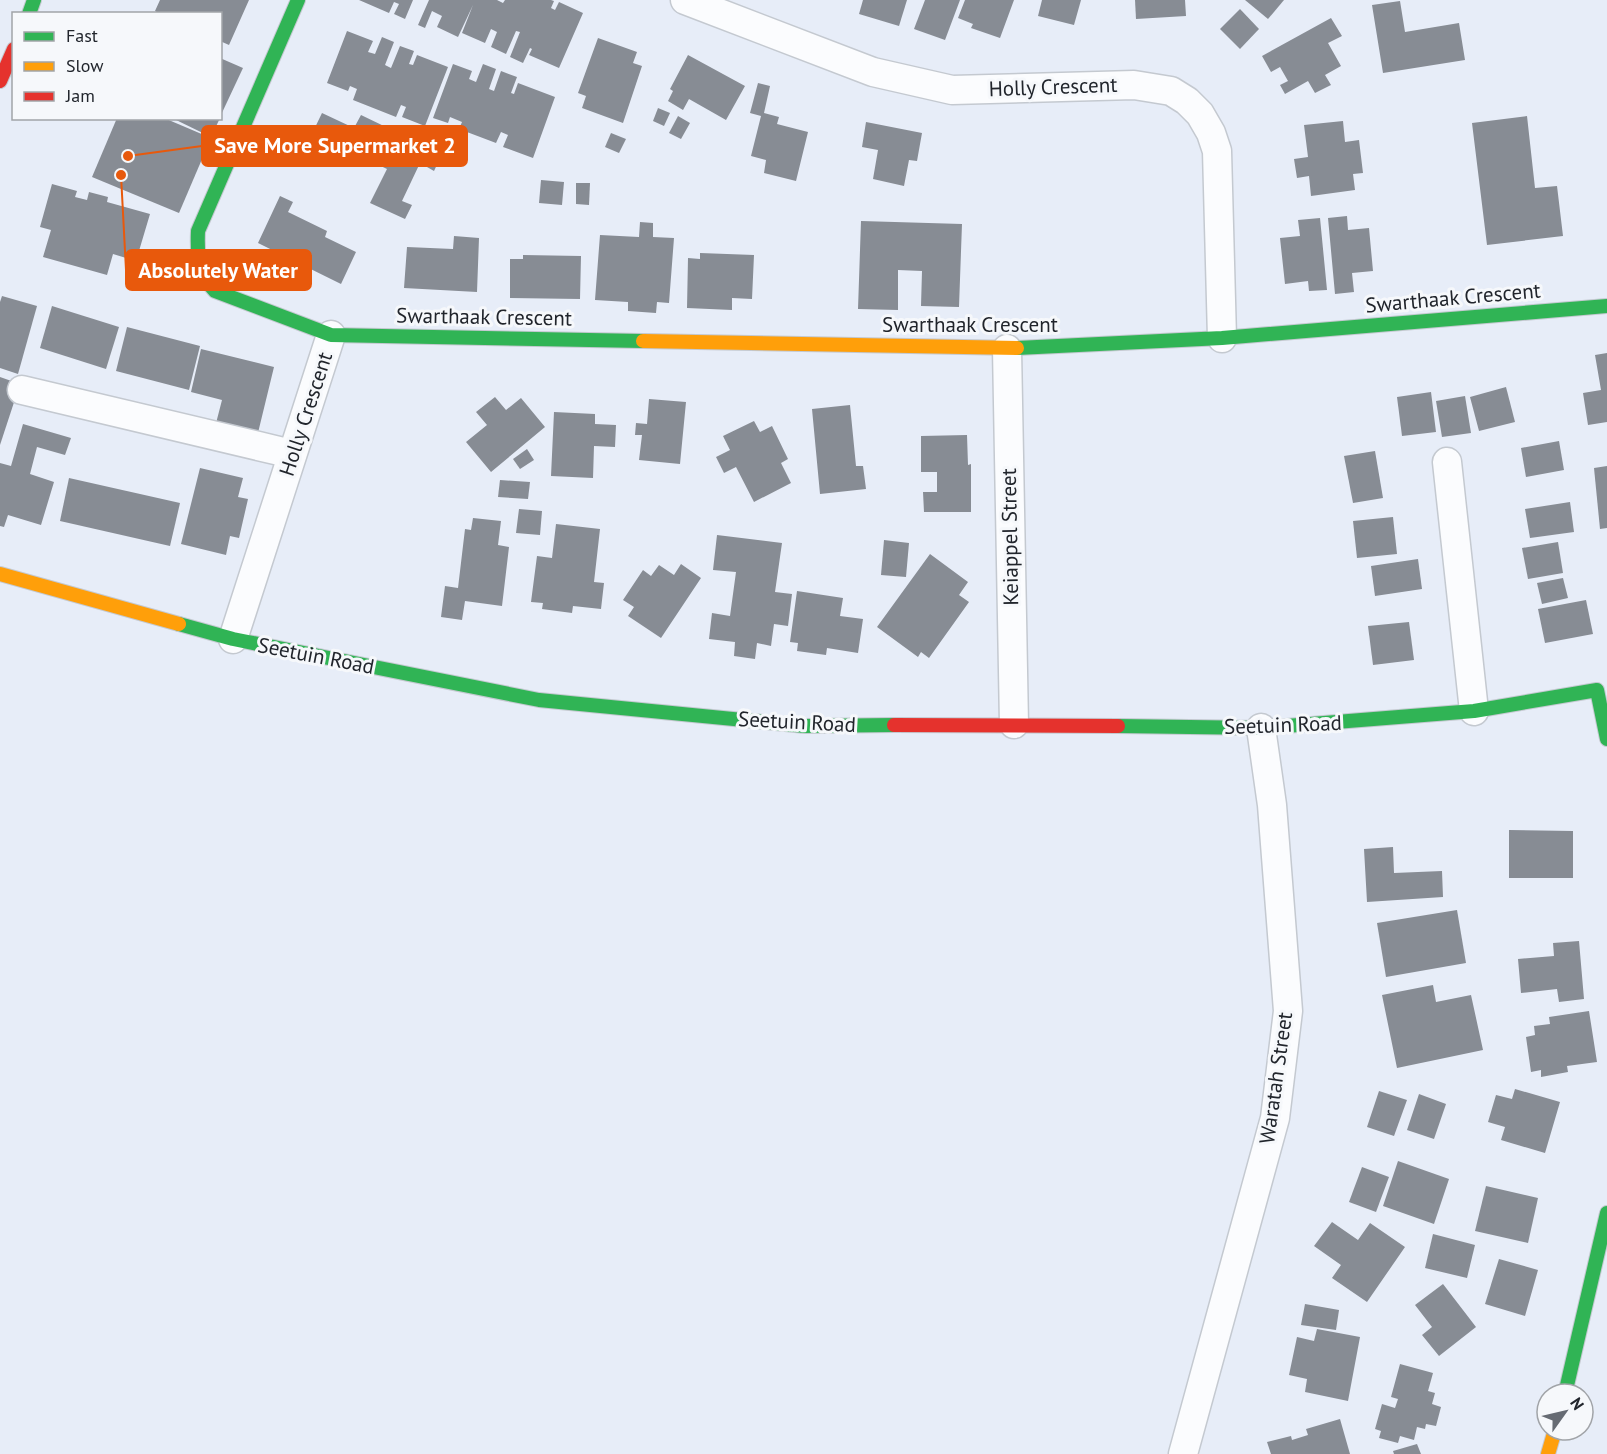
<svg xmlns="http://www.w3.org/2000/svg" width="1607" height="1454" font-family="'PT Sans',sans-serif">
<style>
.building{fill:#878c94}
.lines{fill:none;stroke-linecap:round;stroke-linejoin:round}
.street-casing{stroke:#c4c9d0;stroke-width:31}
.fast-casing{stroke:#c4c9d0;stroke-width:16}
.slow-casing{stroke:#c4c9d0;stroke-width:16}
.jam-casing{stroke:#c4c9d0;stroke-width:16}
.street{stroke:#fbfcfe;stroke-width:28}
.fast{stroke:#30b455;stroke-width:14}
.slow{stroke:#ff9f0a;stroke-width:14}
.jam{stroke:#e5322d;stroke-width:14}
.labels{text-anchor:middle;stroke-width:6;stroke-linejoin:round;paint-order:stroke}
.street-label{font-size:21px;fill:#21252c;stroke:#f6f8fb}
.leader{fill:none;stroke:#e8590c;stroke-width:2}
.callout-dot{fill:#e8590c;stroke:#f6f8fb;stroke-width:2}
.callout{fill:#e8590c;stroke:#e8590c;stroke-width:2}
.callout-label{font-size:22px;text-anchor:middle;font-weight:bold;fill:#fff}
</style>
<rect width="100%" height="100%" fill="#e7edf8"/>
<!-- building -->
<g class="building">
<polygon points="160,0 249,0 229,45 220,41 220,14 160,14 155,11"/>
<polygon points="359,0 413,0 405,19 394,14 399,4 394,2 389,13"/>
<polygon points="429,0 497,0 503,3 505,0 551,0 554,1 551,8 555,10 559,2 583,13 559,68 529,55 532,49 530,48 523,63 510,57 520,32 516,31 506,54 491,47 497,32 491,29 485,43 462,33 473,5 458,37 437,27 442,16 432,11 425,28 418,25"/>
<polygon points="863,0 907,0 899,26 859,14"/>
<polygon points="925,0 960,0 945,40 914,29"/>
<polygon points="965,0 1014,0 1000,38 971,28 973,24 958,18"/>
<polygon points="1042,0 1081,0 1074,25 1038,16"/>
<polygon points="1135,0 1185,0 1186,16 1136,19"/>
<polygon points="1245,0 1284,0 1268,19"/>
<polygon points="1400,1 1405,32 1459,23 1465,60 1383,73 1372,5"/>
<polygon points="1240,9 1259,29 1240,49 1220,29"/>
<polygon points="1331,18 1342,36 1328,43 1341,66 1325,75 1331,85 1315,93 1308,81 1285,94 1280,85 1288,81 1280,67 1271,72 1262,56"/>
<polygon points="347,31 373,41 368,52 375,54 382,37 394,42 385,65 391,68 400,46 414,51 409,64 413,65 417,55 448,67 425,126 402,117 406,107 401,105 396,117 353,100 357,89 350,86 348,91 327,83"/>
<polygon points="598,38 637,52 633,63 642,66 623,123 582,108 586,96 578,93"/>
<polygon points="688,55 745,86 726,120 689,99 683,110 668,101 673,91 670,89"/>
<polygon points="220,58 243,68 220,117"/>
<polygon points="453,64 472,71 469,79 476,82 483,64 496,69 489,89 494,91 501,71 517,77 511,93 514,94 518,83 555,97 533,158 503,147 508,135 501,132 496,143 459,129 462,122 450,117 448,123 433,118"/>
<polygon points="758,83 770,86 764,113 779,117 777,124 808,132 796,181 764,173 766,160 751,156 761,116 750,113"/>
<polygon points="658,108 670,113 664,126 653,121"/>
<polygon points="322,113 354,128 361,115 442,154 434,171 420,163 402,201 412,205 405,219 370,203 387,169 331,142 327,149 309,140"/>
<polygon points="678,116 690,123 681,139 669,133"/>
<polygon points="1527,116 1535,188 1557,186 1563,236 1487,245 1472,123"/>
<polygon points="117,118 164,118 211,138 179,213 92,177"/>
<polygon points="172,118 220,118 211,137"/>
<polygon points="1343,121 1345,142 1359,140 1363,173 1353,174 1355,190 1311,196 1309,176 1297,178 1294,159 1308,157 1304,125"/>
<polygon points="866,122 922,133 917,161 909,160 904,186 873,179 878,150 862,147"/>
<polygon points="611,133 626,139 619,153 605,147"/>
<polygon points="541,180 564,182 562,205 539,203"/>
<polygon points="576,183 590,183 589,205 576,204"/>
<polygon points="52,184 77,191 75,197 87,200 89,192 108,197 107,202 150,214 136,261 113,254 107,275 43,257 51,230 40,227"/>
<polygon points="280,196 293,202 288,212 327,231 325,237 356,252 341,284 258,243"/>
<polygon points="1347,216 1348,230 1369,228 1373,271 1352,273 1354,292 1335,294 1328,218"/>
<polygon points="1320,218 1327,290 1309,291 1308,281 1285,284 1280,238 1300,236 1298,220"/>
<polygon points="861,221 962,224 959,307 921,306 922,271 898,270 898,310 858,309"/>
<polygon points="640,222 653,223 653,237 674,238 669,303 657,302 656,313 628,311 628,302 595,300 600,235 639,237"/>
<polygon points="454,236 479,238 477,292 404,288 407,247 453,249"/>
<polygon points="700,253 754,255 752,299 732,298 732,310 687,308 688,258 700,259"/>
<polygon points="523,255 581,256 580,299 510,298 510,259 523,259"/>
<polygon points="2,296 37,306 18,374 0,368 0,302"/>
<polygon points="52,306 119,327 106,369 40,348"/>
<polygon points="127,327 200,346 189,390 116,371"/>
<polygon points="201,349 274,367 256,441 214,431 222,400 191,392"/>
<polygon points="1607,353 1607,422 1588,425 1583,393 1601,390 1595,355"/>
<polygon points="0,377 20,384 0,445"/>
<polygon points="1506,387 1515,422 1479,431 1470,397"/>
<polygon points="1431,392 1436,432 1402,436 1397,397"/>
<polygon points="1465,396 1471,433 1442,437 1436,401"/>
<polygon points="495,397 506,410 521,398 545,427 491,472 466,442 487,425 476,412"/>
<polygon points="649,399 686,402 680,464 639,460 642,435 635,435 636,423 647,424"/>
<polygon points="850,405 856,466 863,466 866,489 820,494 812,409"/>
<polygon points="554,412 595,414 595,424 616,425 615,447 594,446 593,478 551,476"/>
<polygon points="754,421 760,432 772,426 788,459 781,463 791,483 754,502 736,467 724,473 716,457 730,450 723,436"/>
<polygon points="23,424 71,438 65,455 37,447 30,474 54,482 41,525 8,515 4,527 0,526 0,463 11,466"/>
<polygon points="967,435 968,465 971,464 971,512 924,512 923,492 937,492 937,472 921,472 921,436"/>
<polygon points="1559,441 1564,470 1526,477 1521,448"/>
<polygon points="527,449 534,460 520,469 513,459"/>
<polygon points="1375,451 1383,498 1353,503 1344,456"/>
<polygon points="1607,466 1607,528 1600,529 1594,468"/>
<polygon points="200,468 243,478 238,497 248,499 239,538 230,536 226,555 181,544"/>
<polygon points="69,478 180,503 170,546 60,521"/>
<polygon points="500,480 530,482 528,499 498,497"/>
<polygon points="1570,502 1574,532 1530,538 1525,509"/>
<polygon points="519,509 542,511 540,535 516,533"/>
<polygon points="1393,517 1397,554 1357,558 1353,521"/>
<polygon points="473,518 501,521 498,545 509,547 502,606 465,601 462,620 441,617 445,586 458,588 465,529 471,530"/>
<polygon points="556,524 600,529 594,582 604,583 601,609 573,606 572,613 542,609 543,603 531,602 537,556 552,558"/>
<polygon points="717,535 782,543 775,592 792,594 788,626 774,624 771,646 757,643 755,659 734,656 735,642 709,639 712,613 730,616 736,572 713,570"/>
<polygon points="884,540 909,543 906,577 881,575"/>
<polygon points="1558,542 1563,573 1528,579 1522,548"/>
<polygon points="930,554 968,582 959,595 969,602 929,658 921,652 918,657 877,627"/>
<polygon points="1418,559 1422,589 1375,596 1371,566"/>
<polygon points="681,564 701,578 661,638 628,616 634,607 623,600 643,570 651,576 659,565 674,575"/>
<polygon points="1563,578 1568,598 1542,604 1537,583"/>
<polygon points="797,591 843,598 840,616 863,619 858,653 827,648 826,655 797,651 798,643 790,642"/>
<polygon points="1586,600 1593,634 1545,643 1538,609"/>
<polygon points="1409,622 1414,660 1373,665 1368,626"/>
<polygon points="1509,830 1573,831 1573,878 1509,878"/>
<polygon points="1393,847 1394,873 1442,871 1443,897 1367,902 1364,849"/>
<polygon points="1457,910 1466,963 1386,977 1377,923"/>
<polygon points="1579,941 1584,999 1559,1002 1557,989 1521,993 1518,959 1554,956 1553,943"/>
<polygon points="1433,985 1436,1002 1471,995 1483,1050 1397,1068 1382,995"/>
<polygon points="1589,1011 1597,1062 1567,1066 1568,1072 1541,1077 1541,1070 1531,1072 1526,1037 1535,1035 1534,1026 1550,1024 1549,1017"/>
<polygon points="1515,1089 1560,1102 1545,1153 1501,1140 1505,1127 1488,1122 1496,1095 1512,1099"/>
<polygon points="1379,1091 1407,1100 1394,1136 1367,1127"/>
<polygon points="1419,1094 1446,1104 1434,1139 1407,1130"/>
<polygon points="1398,1161 1449,1179 1434,1224 1383,1206"/>
<polygon points="1362,1167 1389,1177 1376,1212 1349,1202"/>
<polygon points="1486,1186 1538,1198 1528,1243 1475,1231"/>
<polygon points="1332,1222 1358,1240 1370,1223 1405,1247 1367,1302 1332,1278 1341,1265 1314,1246"/>
<polygon points="1433,1234 1475,1245 1467,1278 1425,1268"/>
<polygon points="1499,1259 1538,1270 1525,1316 1485,1304"/>
<polygon points="1443,1284 1476,1327 1439,1356 1422,1335 1432,1327 1415,1305"/>
<polygon points="1305,1304 1339,1310 1336,1330 1301,1325"/>
<polygon points="1317,1329 1360,1337 1348,1401 1305,1392 1307,1379 1289,1375 1297,1337 1314,1341"/>
<polygon points="1400,1364 1433,1373 1428,1391 1435,1393 1432,1404 1441,1407 1436,1426 1426,1424 1425,1429 1417,1427 1414,1440 1400,1436 1398,1443 1379,1438 1381,1431 1375,1429 1382,1404 1395,1408 1398,1399 1391,1397"/>
<polygon points="1340,1419 1350,1454 1271,1454 1267,1442 1291,1436 1292,1440 1308,1435 1306,1429"/>
<polygon points="1417,1444 1421,1454 1394,1454 1393,1451"/>
</g>
<g class="lines">
<!-- street casing -->
<g class="street-casing">
<g id="street">
<polyline points="685,0 873,72 952,90 1134,85 1171,91 1187,101 1200,114 1211,133 1217,151 1222,338"/>
<polyline points="1007,349 1014,724"/>
<polyline points="22,390 292,454"/>
<polyline points="1447,462 1474,711"/>
<polyline points="233,639 331,335"/>
<polyline points="1183,1454 1275,1118 1288,1011 1272,805 1261,728"/>
</g>
</g>
<!-- fast casing -->
<g class="fast-casing">
<g id="fast">
<path d="M 298,0 L 198,231 C 197,254 198,274 215,291 L 331,335 L 643,341"/>
<polyline points="29,14 34,0"/>
<polyline points="1017,348 1222,338 1607,306"/>
<polyline points="179,624 233,639 539,700 805,726 894,725"/>
<polyline points="1118,726 1261,728 1474,711 1597,690 1607,739"/>
<polyline points="1565,1394 1607,1213"/>
</g>
</g>
<!-- slow casing -->
<g class="slow-casing">
<g id="slow">
<polyline points="643,341 1017,348"/>
<polyline points="0,574 179,624"/>
<polyline points="1548,1454 1555,1430"/>
</g>
</g>
<!-- jam casing -->
<g class="jam-casing">
<g id="jam">
<polyline points="0,81 14,49"/>
<polyline points="894,725 1118,726"/>
</g>
</g>
<!-- street -->
<use href="#street" class="street"/>
<!-- fast -->
<use href="#fast" class="fast"/>
<!-- slow -->
<use href="#slow" class="slow"/>
<!-- jam -->
<use href="#jam" class="jam"/>
</g>
<g class="labels">
<!-- street labels -->
<g class="street-label">
<text transform="translate(1053 87) rotate(-2)" y="7">Holly Crescent</text>
<text transform="translate(1453 298) rotate(-5)" y="7">Swarthaak Crescent</text>
<text transform="translate(484 317) rotate(1)" y="7">Swarthaak Crescent</text>
<text x="970" y="332">Swarthaak Crescent</text>
<text transform="translate(306 414) rotate(-72)" y="7">Holly Crescent</text>
<text transform="translate(1010 537) rotate(-91)" y="7">Keiappel Street</text>
<text transform="translate(316 656) rotate(11)" y="7">Seetuin Road</text>
<text transform="translate(797 722) rotate(3)" y="7">Seetuin Road</text>
<text transform="translate(1283 725) rotate(-2)" y="7">Seetuin Road</text>
<text transform="translate(1276 1078) rotate(-82)" y="7">Waratah Street</text>
</g>
</g>
<!-- callouts -->
<path class="leader" d="M128 156L202 146M121 175L126 270"/>
<g class="callout-dot">
<circle cx="128" cy="156" r="6"/>
<circle cx="121" cy="175" r="6"/>
</g>
<g class="callout">
<rect x="202" y="126" width="265" height="40" rx="6"/>
<rect x="126" y="250" width="185" height="40" rx="6"/>
</g>
<g class="callout-label">
<text x="335" y="153">Save More Supermarket 2</text>
<text x="218" y="278">Absolutely Water</text>
</g>
<!-- legend -->
<rect x="12" y="12" width="210" height="108" fill="#f6f8fb" stroke="#a1a4a8" stroke-width="1.5"/>
<rect x="24" y="32" width="30" height="9" fill="#30b455" stroke="#a1a4a8" stroke-width="1.5"/>
<text x="66" y="42" font-size="18" fill="#21252c">Fast</text>
<rect x="24" y="62" width="30" height="9" fill="#ff9f0a" stroke="#a1a4a8" stroke-width="1.5"/>
<text x="66" y="72" font-size="18" fill="#21252c">Slow</text>
<rect x="24" y="92" width="30" height="9" fill="#e5322d" stroke="#a1a4a8" stroke-width="1.5"/>
<text x="66" y="102" font-size="18" fill="#21252c">Jam</text>
<!-- north arrow -->
<g transform="translate(1565 1412) rotate(56)"><circle r="28" fill="#f6f8fb" stroke="#a1a4a8" stroke-width="1.5"/>
<path d="M0-4.5L10 22L0 15L-10 22Z" fill="#666b73"/>
<text y="-9" font-size="16" font-weight="bold" text-anchor="middle" fill="#21252c">N</text>
</g>
</svg>
